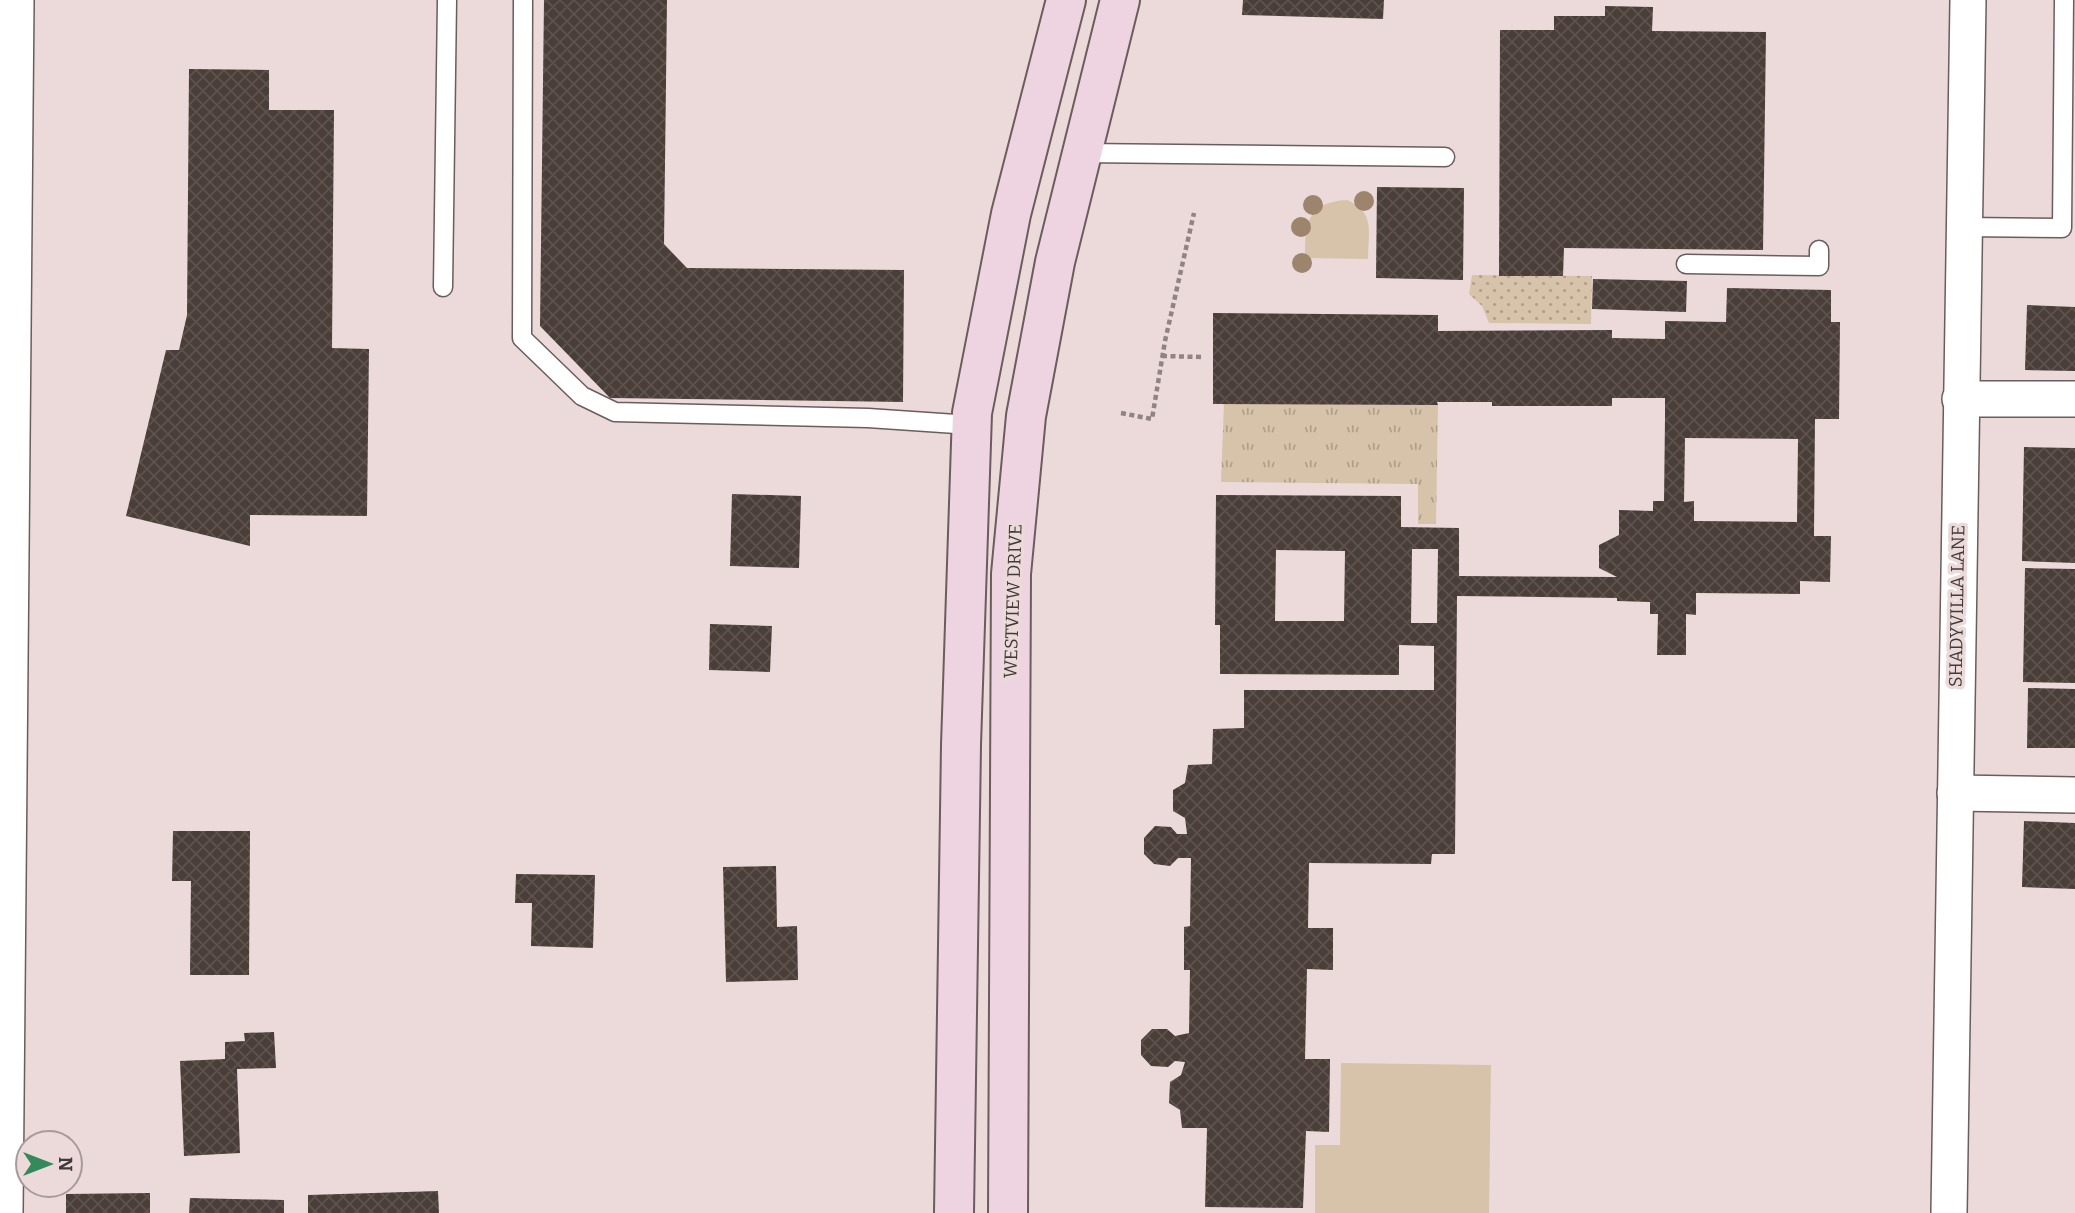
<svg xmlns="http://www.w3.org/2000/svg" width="2075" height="1213" font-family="Bitter,serif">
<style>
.grass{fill:url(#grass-tufts)}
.park{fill:url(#park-dots)}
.pitch{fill:#d7c3aa}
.building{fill:url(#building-cross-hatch);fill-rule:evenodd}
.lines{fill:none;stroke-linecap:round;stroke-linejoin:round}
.service-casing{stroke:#6b5c5d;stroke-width:21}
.minor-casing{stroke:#6b5c5d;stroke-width:38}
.secondary-casing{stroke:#6b5c5d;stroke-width:42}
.path{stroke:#8f8383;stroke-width:4.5;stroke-dasharray:5 3.5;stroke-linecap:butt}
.service{stroke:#fff;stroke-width:18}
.minor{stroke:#fff;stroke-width:35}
.secondary{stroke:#eed3e1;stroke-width:38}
.tree{fill:#9d856d}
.labels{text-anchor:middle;stroke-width:7;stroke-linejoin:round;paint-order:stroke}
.street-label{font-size:18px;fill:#413a3a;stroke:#ecdada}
</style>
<defs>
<pattern id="grass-tufts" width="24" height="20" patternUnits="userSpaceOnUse" patternTransform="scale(1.75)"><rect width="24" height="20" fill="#d7c3aa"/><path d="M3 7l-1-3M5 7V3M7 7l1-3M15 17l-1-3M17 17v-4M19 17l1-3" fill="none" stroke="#b09f8b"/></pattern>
<pattern id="park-dots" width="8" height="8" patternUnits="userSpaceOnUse" patternTransform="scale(1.75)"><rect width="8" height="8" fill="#d7c3aa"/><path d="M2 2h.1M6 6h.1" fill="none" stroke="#b09f8b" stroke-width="1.8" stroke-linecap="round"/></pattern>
<pattern id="building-cross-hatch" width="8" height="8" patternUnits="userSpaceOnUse" patternTransform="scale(1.75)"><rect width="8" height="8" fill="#4a3e39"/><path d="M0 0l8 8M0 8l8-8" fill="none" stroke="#5d524e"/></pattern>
</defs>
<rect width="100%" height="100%" fill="#ecdada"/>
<!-- grass -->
<polygon class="grass" points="1224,403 1438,405 1436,524 1418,524 1418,484 1221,482"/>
<!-- park -->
<polygon class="park" points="1472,275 1592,276 1591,324 1489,323 1482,306 1469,294"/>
<!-- pitch -->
<g class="pitch">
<path d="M 1347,200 C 1376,213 1368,232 1368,259 L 1305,258 C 1305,225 1306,202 1347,200 Z"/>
<polygon points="1341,1063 1491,1065 1489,1213 1315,1213 1315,1145 1340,1145"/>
</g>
<!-- building -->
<g class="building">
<polygon points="544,0 667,0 664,244 687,268 904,270 903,402 610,398 540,326"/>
<polygon points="1243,0 1384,0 1383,19 1242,15"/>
<polygon points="1605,6 1653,7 1652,31 1766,32 1763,250 1564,248 1563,276 1499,276 1500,30 1554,30 1554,16 1605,16"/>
<polygon points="189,69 269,70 269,110 334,110 332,348 369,349 367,516 250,515 250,546 126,516 166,350 179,350 187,315"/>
<polygon points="1377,187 1464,188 1463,280 1376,278"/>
<polygon points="1593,279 1687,281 1686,312 1592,309"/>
<path d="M 1727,288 L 1831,290 L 1831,322 L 1840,322 L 1839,419 L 1815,419 L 1814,536 L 1831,536 L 1830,582 L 1800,581 L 1800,594 L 1696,593 L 1696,615 L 1686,614 L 1686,655 L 1657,655 L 1658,614 L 1650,614 L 1650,602 L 1617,601 L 1617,598 L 1457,596 L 1455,854 L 1432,854 L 1431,864 L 1309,863 L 1308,928 L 1333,928 L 1333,970 L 1307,969 L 1305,1059 L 1330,1059 L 1329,1132 L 1306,1131 L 1303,1208 L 1205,1207 L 1207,1128 L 1182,1128 L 1180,1110 L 1169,1103 L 1170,1082 L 1181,1075 L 1185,1062 L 1175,1061 L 1168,1067 L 1151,1066 L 1141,1055 L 1141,1040 L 1152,1029 L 1167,1029 L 1175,1036 L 1189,1033 L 1190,970 L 1184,970 L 1184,927 L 1190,926 L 1191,858 L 1178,858 L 1170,866 L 1154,864 L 1144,854 L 1144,838 L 1155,826 L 1171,827 L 1177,834 L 1187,834 L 1185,818 L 1173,811 L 1173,790 L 1185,783 L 1188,765 L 1212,764 L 1213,729 L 1244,728 L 1244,690 L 1434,690 L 1434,646 L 1399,645 L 1399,675 L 1220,674 L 1220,625 L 1215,625 L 1216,495 L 1401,496 L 1401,527 L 1459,528 L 1459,576 L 1617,577 L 1599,568 L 1599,545 L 1619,535 L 1619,510 L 1653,511 L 1653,501 L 1664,501 L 1665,418 L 1665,398 L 1612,398 L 1612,406 L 1492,406 L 1492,402 L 1437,402 L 1438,405 L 1213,404 L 1213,313 L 1438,315 L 1438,331 L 1612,330 L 1612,338 L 1665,339 L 1665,321 L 1726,322 ZM 1685,438 L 1798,439 L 1797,522 L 1694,521 L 1694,501 L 1684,502 ZM 1412,549 L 1438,549 L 1437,623 L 1411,623 ZM 1276,550 L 1345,551 L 1344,621 L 1275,621 Z"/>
<polygon points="2027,305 2075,307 2075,371 2025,370"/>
<polygon points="2024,447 2075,448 2075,563 2022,561"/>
<polygon points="732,494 801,496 799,568 730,566"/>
<polygon points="2025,568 2075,569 2075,683 2023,682"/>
<polygon points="710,624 772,626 770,672 709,670"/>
<polygon points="2028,688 2075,689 2075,748 2027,748"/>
<polygon points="2024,821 2075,823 2075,889 2022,887"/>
<polygon points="173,831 250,831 249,975 190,975 191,881 172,881"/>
<polygon points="776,866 777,927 797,926 798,980 726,982 723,867"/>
<polygon points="516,874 595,875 593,948 531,946 532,903 515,903"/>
<polygon points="274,1032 276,1068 237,1069 240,1153 184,1156 180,1061 225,1059 225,1042 245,1041 244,1033"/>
<polygon points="438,1191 439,1213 308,1213 308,1195"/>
<polygon points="150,1193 150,1213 66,1213 66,1194"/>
<polygon points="190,1198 284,1200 284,1213 189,1213"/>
</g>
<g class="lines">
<!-- service casing -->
<g class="service-casing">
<g id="service">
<polyline points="523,0 522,338 582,396 615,412 868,418 971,425"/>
<polyline points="1082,153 1445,157"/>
<polyline points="1964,227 2062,228 2064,0"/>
<polyline points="1686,264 1819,266 1819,250"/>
<polyline points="443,287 447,0"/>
</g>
</g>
<!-- minor casing -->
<g class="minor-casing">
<g id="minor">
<polyline points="1960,399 2075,399"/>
<polyline points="1955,793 2075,795"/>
<polyline points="5,1213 16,0"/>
<polyline points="1949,1213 1968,0"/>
</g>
</g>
<!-- secondary casing -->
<g class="secondary-casing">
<g id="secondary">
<polyline points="954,1213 961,745 972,413 1011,214 1066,0"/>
<polyline points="1008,1213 1011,574 1026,416 1055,262 1120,0"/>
</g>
</g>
<!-- path -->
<g class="path">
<polyline points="1162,356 1202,357"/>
<polyline points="1121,413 1152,419 1165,341 1194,213"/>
</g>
<!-- service -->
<use href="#service" class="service"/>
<!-- minor -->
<use href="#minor" class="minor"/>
<!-- secondary -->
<use href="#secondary" class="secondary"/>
</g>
<!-- trees -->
<g class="tree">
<circle cx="1364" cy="201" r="10"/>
<circle cx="1313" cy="205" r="10"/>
<circle cx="1301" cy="227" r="10"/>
<circle cx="1302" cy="263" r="10"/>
</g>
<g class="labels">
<!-- street labels -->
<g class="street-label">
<text transform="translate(1013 601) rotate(-88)" y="6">WESTVIEW DRIVE</text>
<text transform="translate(1957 606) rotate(-89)" y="6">SHADYVILLA LANE</text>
</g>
</g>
<!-- north arrow -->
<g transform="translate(49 1164) rotate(90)"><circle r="33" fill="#ecdada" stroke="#a89a9a" stroke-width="2"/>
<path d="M0-5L12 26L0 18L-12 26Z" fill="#358a5d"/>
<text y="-10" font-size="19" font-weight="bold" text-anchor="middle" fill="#413a3a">N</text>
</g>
</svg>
